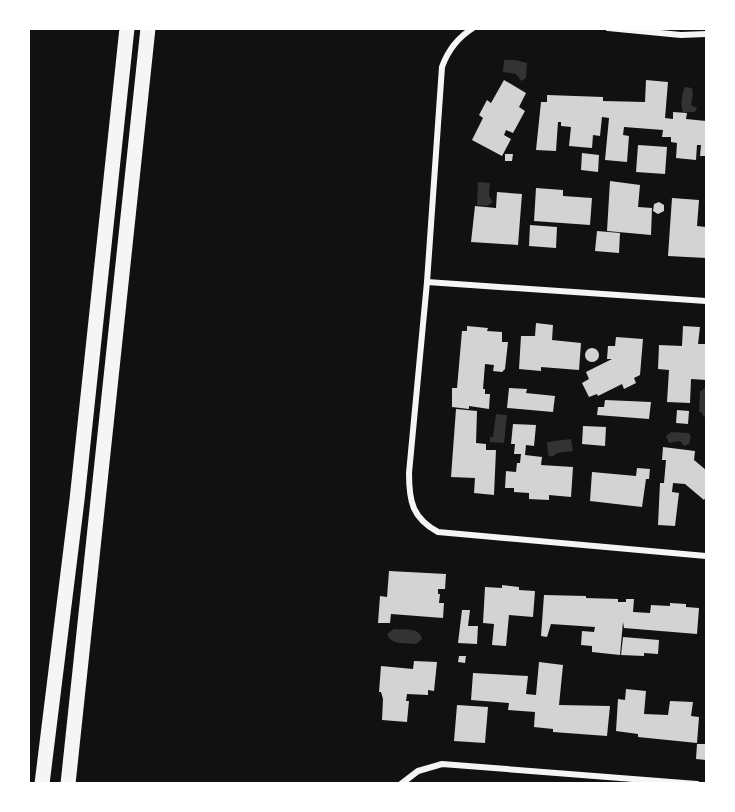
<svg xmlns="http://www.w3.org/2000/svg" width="735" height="812" font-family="Manrope,sans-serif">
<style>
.water{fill:#333}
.building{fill:#d3d3d3}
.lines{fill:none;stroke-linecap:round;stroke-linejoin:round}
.minor{stroke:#f5f5f5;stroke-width:6}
.primary{stroke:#f5f5f5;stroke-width:15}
</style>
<rect width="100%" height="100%" fill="#111"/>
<!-- water -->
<g class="water">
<polygon points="504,60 515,60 527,63 526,78 521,81 516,74 503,72"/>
<path d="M 685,87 L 692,88 L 693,94 L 691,105 L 697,108 L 695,112 L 683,112 C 680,106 682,92 685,87 Z"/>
<polygon points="478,182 490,183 489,196 493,202 487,206 477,205"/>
<polygon points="704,388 706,388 706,416 704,417 701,412 699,412 700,391 702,391"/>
<polygon points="496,414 507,415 504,443 490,442 490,437 493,437"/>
<polygon points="671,432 689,433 691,437 689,444 684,446 680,441 669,443 666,436"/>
<polygon points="571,439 573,451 557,453 552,457 548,455 547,442"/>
<path d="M 394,629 C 404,630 420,627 422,639 L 416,644 C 405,643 391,645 387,634 Z"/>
</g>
<!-- building -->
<g class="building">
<polygon points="504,80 526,93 519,107 525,111 513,133 506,130 504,135 511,139 502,156 472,140 483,118 479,115 487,100 491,103"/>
<polygon points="646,80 668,82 665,118 673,119 673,112 687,113 686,119 706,121 706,156 700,156 701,145 697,145 696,160 676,158 677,143 671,142 671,137 662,137 663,130 624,127 623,135 629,136 627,162 605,160 609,118 602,117 600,136 593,135 592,148 569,146 571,127 561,126 561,122 558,122 556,151 536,150 541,102 547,102 547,95 603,97 603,101 645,102"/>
<polygon points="638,145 667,147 665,174 636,172"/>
<polygon points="582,153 599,155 598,172 581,170"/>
<polygon points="505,154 513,154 512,161 505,161"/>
<polygon points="610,181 640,185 638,207 652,208 651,235 607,231"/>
<polygon points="536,188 563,190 563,196 592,198 590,225 534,221"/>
<polygon points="497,192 522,194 518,245 471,242 475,206 496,208"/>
<polygon points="672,198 699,200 697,226 706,227 706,258 668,256"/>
<polygon points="659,202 664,205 664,211 658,214 653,211 654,204"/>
<polygon points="530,225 557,227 556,248 529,246"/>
<polygon points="597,231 620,233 619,253 595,251"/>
<polygon points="536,323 553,325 552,340 581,343 579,370 541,367 541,371 519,369 521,336 535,336"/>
<polygon points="467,326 488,328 487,331 502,332 502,342 508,342 505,369 502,372 493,371 494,365 485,364 483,389 485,389 485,394 490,394 489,409 469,406 469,409 452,407 452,388 457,388 462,331 467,331"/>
<polygon points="683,326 700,327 698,344 706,344 706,380 691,379 690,403 667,402 669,370 658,369 659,345 682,346"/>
<polygon points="616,337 643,339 640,375 634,378 636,383 624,389 622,384 598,396 597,394 589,397 582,383 589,379 586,372 612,359 607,359 608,346 615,346"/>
<circle cx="592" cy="355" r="7"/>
<polygon points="509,388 527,389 526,393 555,396 553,412 507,408"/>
<polygon points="605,400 651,402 649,419 597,415 598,407 604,407"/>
<polygon points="456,409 477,411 476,443 486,444 486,450 496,450 494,495 474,493 475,478 451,477"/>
<polygon points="677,410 689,411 688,424 676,423"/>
<polygon points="513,424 536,425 534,446 526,445 525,455 542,457 541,465 573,467 571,497 549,495 549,500 529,499 529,493 514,492 514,488 505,488 506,471 516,472 517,463 520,463 521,454 514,454 515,444 511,444"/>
<polygon points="583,426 606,427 605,446 582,444"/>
<polygon points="663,447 695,451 694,460 706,470 706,497 704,500 685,484 673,483 672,492 679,493 675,526 658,525 660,483 664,483 666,460 662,460"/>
<polygon points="637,468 650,469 649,479 646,479 642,507 590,501 592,472 636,476"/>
<polygon points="389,571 446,574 445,589 438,589 438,594 440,594 439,603 444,603 443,618 391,614 390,623 378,623 380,596 387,597"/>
<polygon points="502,585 519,587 519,590 535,591 533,617 509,615 506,646 492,645 494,624 483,623 485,587 502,588"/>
<polygon points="544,595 586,596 586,598 618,599 618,602 626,602 626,599 634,599 633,612 650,613 651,605 670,606 670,603 686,604 686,607 699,608 697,634 624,628 623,622 620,655 592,652 592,646 581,645 582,631 594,632 595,627 551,624 547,637 541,636"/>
<polygon points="462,610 470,610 468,626 478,626 477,644 458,643"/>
<polygon points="623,637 659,640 658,654 644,653 644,656 621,655"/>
<polygon points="459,656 466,656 465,663 458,662"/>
<polygon points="414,661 437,662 434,691 428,690 428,695 407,694 406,701 409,701 407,722 382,720 383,699 381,692 379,692 381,666 413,669"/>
<polygon points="539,662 563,665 559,705 610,706 607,736 553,732 553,729 534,727 535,712 508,710 509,703 471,700 473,673 528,676 526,694 536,695"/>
<polygon points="626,689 646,691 644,714 668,715 670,701 693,702 691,716 699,717 697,743 638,737 638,734 616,731 618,699 625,700"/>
<polygon points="457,705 488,707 485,743 454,741"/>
<polygon points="697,744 706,744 706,760 696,759"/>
</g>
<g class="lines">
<!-- minor -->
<g class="minor">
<path d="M 473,28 C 457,38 448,50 442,67 L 427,282 L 409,473 C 409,501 412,518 438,532 L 706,556"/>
<polyline points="608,28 681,35 706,34"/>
<polyline points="427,282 706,301"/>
<polyline points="401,784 418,771 442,764 697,784"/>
</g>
<!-- primary -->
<g class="primary">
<polyline points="42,784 77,500 127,28"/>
<polyline points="68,784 148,28"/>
</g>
</g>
<!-- border -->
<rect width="735" height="812" fill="none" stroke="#ffffff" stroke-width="60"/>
</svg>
